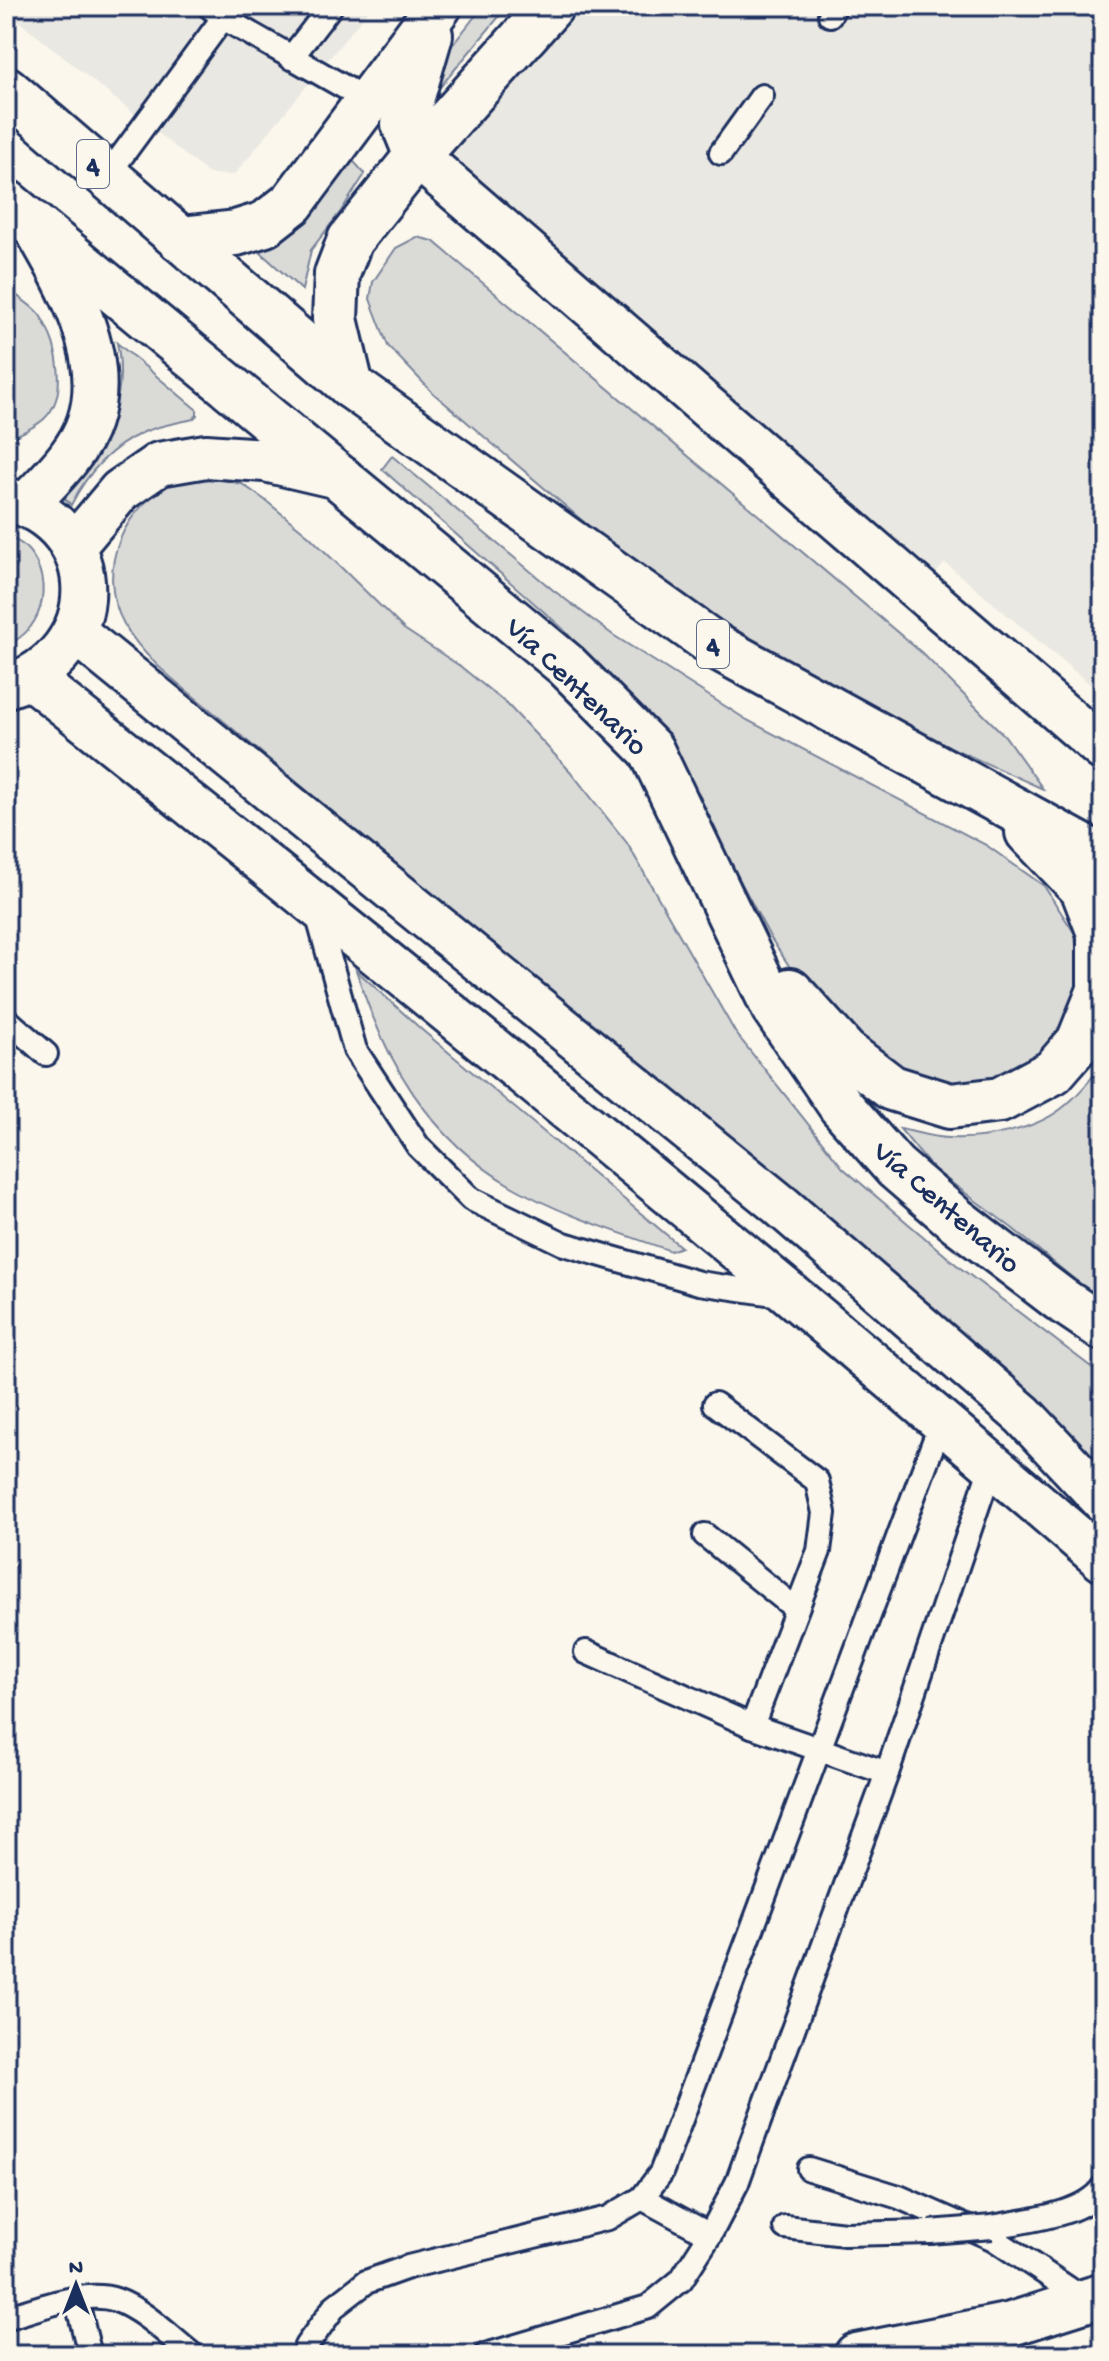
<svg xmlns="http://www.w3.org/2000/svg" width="1109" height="2361" font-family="'Gochi Hand',sans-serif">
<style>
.built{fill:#eae8e2}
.green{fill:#dadad7;stroke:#7a849a;stroke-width:2}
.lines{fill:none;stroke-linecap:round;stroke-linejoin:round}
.service-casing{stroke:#1b2f5e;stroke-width:28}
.minor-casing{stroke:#1b2f5e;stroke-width:48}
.tertiary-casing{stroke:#1b2f5e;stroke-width:50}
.trunk-casing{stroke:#1b2f5e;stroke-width:50}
.service{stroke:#fbf7ec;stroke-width:22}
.minor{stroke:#fbf7ec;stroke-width:42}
.tertiary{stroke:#fbf7ec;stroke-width:44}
.trunk{stroke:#fbf7ec;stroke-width:44}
.service-bridge-casing{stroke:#1b2f5e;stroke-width:28;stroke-linecap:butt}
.service-bridge{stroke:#fbf7ec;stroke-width:22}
.labels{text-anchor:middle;stroke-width:7;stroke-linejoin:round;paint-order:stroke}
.shield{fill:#fbf7ec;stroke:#5e6b89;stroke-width:2}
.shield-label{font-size:28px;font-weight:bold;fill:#1b2f5e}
.street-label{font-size:30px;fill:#1b2f5e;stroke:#fbf7ec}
</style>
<rect width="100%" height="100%" fill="#fbf7ec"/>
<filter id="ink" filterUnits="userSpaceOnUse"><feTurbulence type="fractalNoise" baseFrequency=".0125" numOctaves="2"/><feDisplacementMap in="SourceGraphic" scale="16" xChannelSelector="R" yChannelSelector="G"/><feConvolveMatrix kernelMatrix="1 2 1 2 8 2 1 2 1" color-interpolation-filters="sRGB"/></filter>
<g filter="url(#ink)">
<!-- built -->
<g class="built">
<polygon points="6,6 372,6 234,175 209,174 6,11"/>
<polygon points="551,6 1103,6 1103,695 945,563 920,591 417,156"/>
</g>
<!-- green -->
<g class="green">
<polygon points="483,6 508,6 425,105 426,79"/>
<polygon points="347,154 365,174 341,211 311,250 302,290 250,243"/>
<polygon points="417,237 433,241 922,653 1005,736 1043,789 950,747 713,618 626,558 433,393 388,346 370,299 373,282 396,248"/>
<path d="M 6,287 C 17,297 36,307 43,320 C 58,346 69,396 44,419 C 33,429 19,434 6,440 Z"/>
<path d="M 117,343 L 197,410 L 197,415 L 193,419 C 177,423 160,425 144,432 C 111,447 87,473 71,505 L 60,494 C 103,461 129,397 117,343 Z"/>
<polygon points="392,456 553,590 613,635 747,720 986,845 1044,886 1075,934 1080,994 1064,1035 1011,1083 923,1088 807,993 770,937 694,794 648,725 606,674 561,627 382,469"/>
<path d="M 208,477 L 242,484 L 265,500 L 309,536 L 404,629 L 460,666 L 507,704 L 570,771 L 627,843 L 735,1032 L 843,1168 L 959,1267 L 1103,1376 L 1103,1464 C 864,1265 631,1061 393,862 C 333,812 273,763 214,713 C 183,687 144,660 124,624 C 94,570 124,503 178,481 C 187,478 198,478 208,477 Z"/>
<path d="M 6,535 C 11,538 18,541 23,545 C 55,573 47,630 6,645 Z"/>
<path d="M 356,970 L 422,1030 L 681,1247 L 671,1251 C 618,1232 562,1215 513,1187 C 429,1139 384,1059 356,970 Z"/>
<path d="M 1103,1063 L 1103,1303 L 1012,1228 L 932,1168 L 900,1129 C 916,1132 933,1138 949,1138 C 983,1140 1034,1130 1061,1109 C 1078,1096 1091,1079 1103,1063 Z"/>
</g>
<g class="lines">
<!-- service casing -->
<g class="service-casing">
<g id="service">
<polyline points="209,6 223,18 367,100"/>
<polyline points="830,15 835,6"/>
<polyline points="291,58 331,6"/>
<polyline points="721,153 762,96"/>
<polyline points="107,176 223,18"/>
<polyline points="316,910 355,1050 418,1146 471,1199 564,1244 699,1283 781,1295"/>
<polyline points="6,1019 46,1054"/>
<polyline points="715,1404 817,1481 824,1513 819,1551 752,1726 887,1773"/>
<polyline points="705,1535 796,1609"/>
<polyline points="586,1652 752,1726"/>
<polyline points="809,2169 899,2197 994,2239 1087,2301"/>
<polyline points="642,2198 710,2235"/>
<polyline points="785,2227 845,2234 930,2232"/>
<path d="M 992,2227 C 1026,2220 1083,2216 1103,2187"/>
<polyline points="76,2298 90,2355"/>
<path d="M 6,2318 C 36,2309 86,2289 116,2300 C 144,2310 170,2337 193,2355"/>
<polyline points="306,2355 306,2346 335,2306 366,2282 408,2267 608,2218 642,2198 661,2173 942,1420"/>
<polyline points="486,2355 648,2307 681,2280 710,2235 737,2183 752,2141 887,1773 992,1464"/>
</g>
</g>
<!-- minor casing -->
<g class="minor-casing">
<g id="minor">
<polyline points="417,156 1103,749"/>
<path d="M 6,499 C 110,525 108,655 7,686"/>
<path d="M 27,504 C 49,480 79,453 89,421 C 110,357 68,284 37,231"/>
<polyline points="73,547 120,491 159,464 206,456 265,460 342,478"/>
<polyline points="75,632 780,1205 1023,1415 1103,1500"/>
<path d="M 31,678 C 394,965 753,1257 1103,1560"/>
<polyline points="856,2355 1011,2324 1103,2295"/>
</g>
</g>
<!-- tertiary casing -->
<g class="tertiary-casing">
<g id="tertiary">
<polyline points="417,156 404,124 430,35"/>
<polyline points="180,239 236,233 265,224 292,203 439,6"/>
<polyline points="351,386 335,319 337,274 350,240 417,156 551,6"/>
</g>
</g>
<!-- trunk casing -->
<g class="trunk-casing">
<g id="trunk">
<polyline points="6,89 351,386 719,648 1103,858"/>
<polyline points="6,202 566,665 651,750 774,1008 841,1106 895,1167 955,1219 1060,1299 1103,1328"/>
<polyline points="790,991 845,1052 892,1088 950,1106 1000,1100 1053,1072 1079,1042 1100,990 1100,933 1083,889 1028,832"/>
</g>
</g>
<!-- service -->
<use href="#service" class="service"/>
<!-- minor -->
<use href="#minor" class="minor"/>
<!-- tertiary -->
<use href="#tertiary" class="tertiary"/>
<!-- trunk -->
<use href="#trunk" class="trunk"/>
<!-- service-bridge casing -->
<g class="service-bridge-casing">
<polyline id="service-bridge" points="930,2232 992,2227"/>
</g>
<!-- service-bridge -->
<use href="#service-bridge" class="service-bridge"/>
</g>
</g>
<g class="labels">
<!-- shield labels -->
<g class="shield">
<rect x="77" y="140" width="32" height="48" rx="6"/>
<rect x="697" y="620" width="32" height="48" rx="6"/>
</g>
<g class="shield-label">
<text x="93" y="174">4</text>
<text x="713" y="654">4</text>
</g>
<!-- street labels -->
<g class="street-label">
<text transform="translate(578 685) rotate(44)" y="10">Vía Centenario</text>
<text transform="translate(948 1206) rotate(41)" y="10">Vía Centenario</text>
</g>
</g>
<!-- margin -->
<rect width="1109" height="2361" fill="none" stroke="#fbf7ec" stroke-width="32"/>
<rect x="16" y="16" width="1077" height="2329" fill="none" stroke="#1b2f5e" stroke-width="3" filter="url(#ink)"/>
<!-- north arrow -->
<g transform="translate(76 2285)" stroke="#fbf7ec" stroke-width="6" paint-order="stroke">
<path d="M0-6L14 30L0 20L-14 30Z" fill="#1b2f5e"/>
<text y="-12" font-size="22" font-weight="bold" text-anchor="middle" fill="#1b2f5e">N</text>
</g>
</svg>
